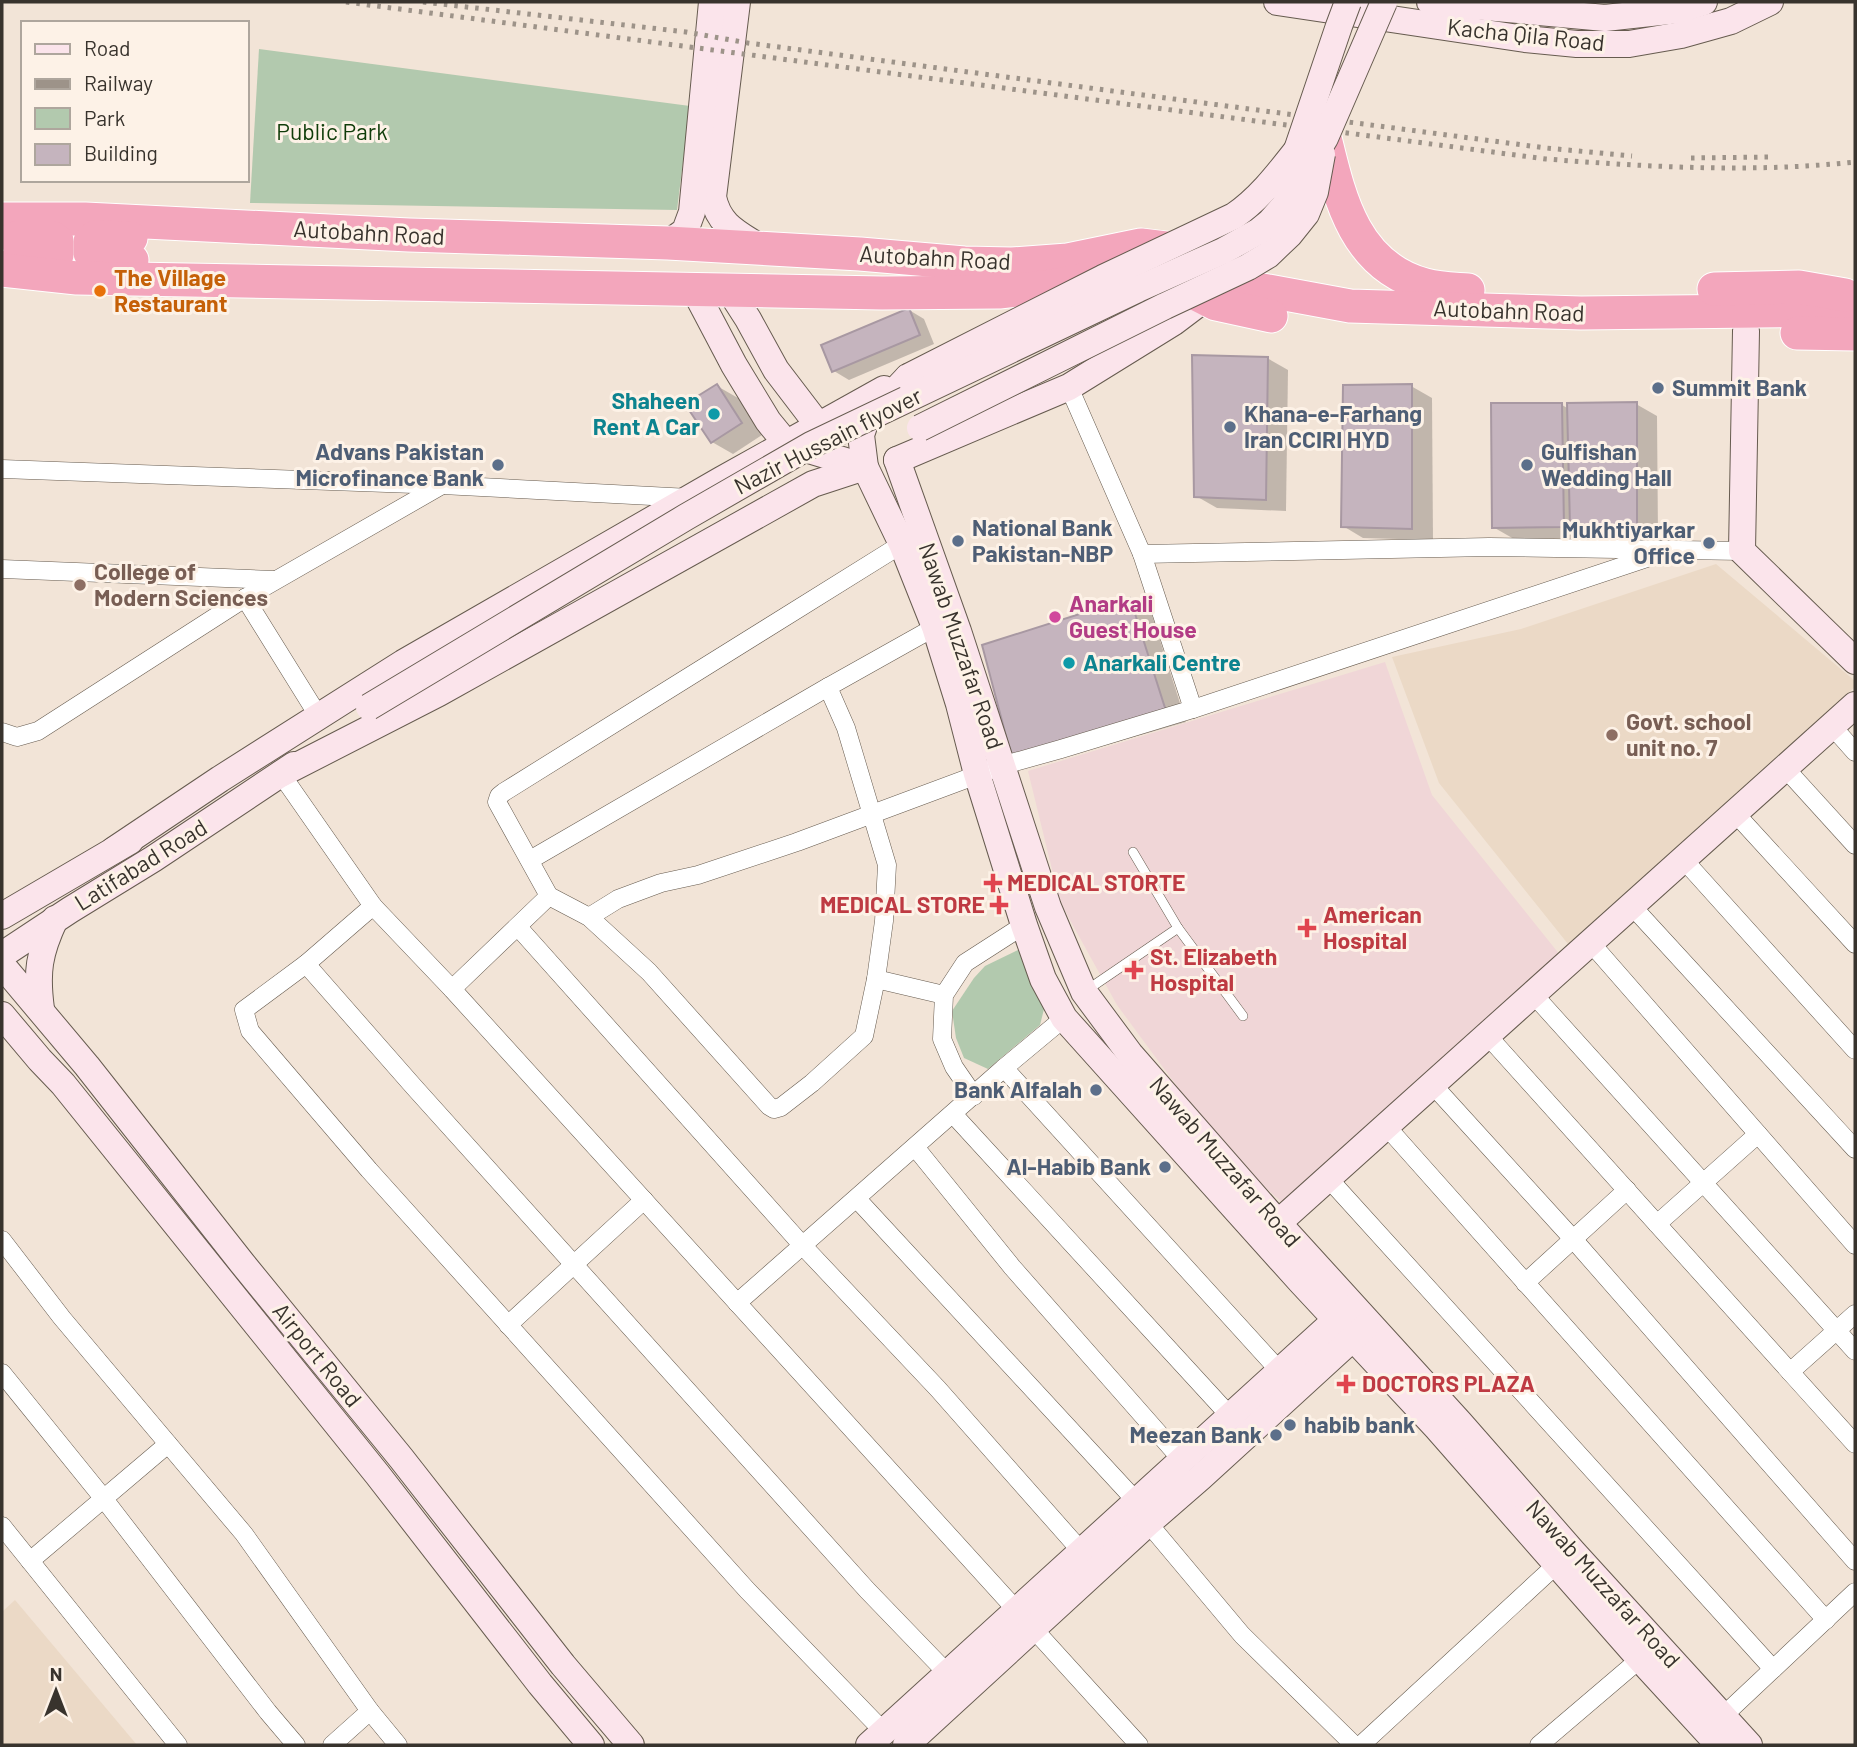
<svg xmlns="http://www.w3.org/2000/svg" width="1857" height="1747" font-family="Barlow,sans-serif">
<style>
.built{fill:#ebd9c6}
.medical{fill:#f0d6d7}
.green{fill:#b2c9ae}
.shadow{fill:#0003}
.building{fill:#c5b4be;stroke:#a898a2;stroke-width:2}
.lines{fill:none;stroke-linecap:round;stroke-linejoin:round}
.lane-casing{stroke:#665b4f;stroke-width:10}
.street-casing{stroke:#665b4f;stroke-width:19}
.secondary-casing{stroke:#665b4f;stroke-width:28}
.highway-casing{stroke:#fff;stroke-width:35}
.lane{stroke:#fff;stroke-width:9}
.street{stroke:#fff;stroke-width:18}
.secondary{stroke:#fbe4eb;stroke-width:26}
.highway{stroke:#f3a6bc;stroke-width:33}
.rail{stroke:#9d9389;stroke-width:5;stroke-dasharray:3.5 7;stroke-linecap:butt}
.secondary-bridge-casing{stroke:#665b4f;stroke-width:28;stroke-linecap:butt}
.secondary-bridge{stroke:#fbe4eb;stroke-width:26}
.food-dot{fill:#e8710a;stroke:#fdf2e7;stroke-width:2.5}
.service-dot{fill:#5c6f8a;stroke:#fdf2e7;stroke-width:2.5}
.culture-dot{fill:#0f9aa8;stroke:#fdf2e7;stroke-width:2.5}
.education-dot{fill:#8d6e63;stroke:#fdf2e7;stroke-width:2.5}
.hotel-dot{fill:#d1479c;stroke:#fdf2e7;stroke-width:2.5}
.health-dot{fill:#e0444e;stroke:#fdf2e7;stroke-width:2.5}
.labels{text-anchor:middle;stroke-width:6;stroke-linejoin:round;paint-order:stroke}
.street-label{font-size:23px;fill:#38332d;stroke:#fdf2e7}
.park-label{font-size:23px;fill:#0f3c09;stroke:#fdf2e7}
.food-label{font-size:23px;font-weight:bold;fill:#c56008;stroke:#fdf2e7;text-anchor:start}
.service-label{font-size:23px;font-weight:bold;fill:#4e5e75;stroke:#fdf2e7;text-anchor:start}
.culture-label{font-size:23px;font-weight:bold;fill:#0d838f;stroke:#fdf2e7;text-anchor:end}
.education-label{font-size:23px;font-weight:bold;fill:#785e54;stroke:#fdf2e7;text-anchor:start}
.hotel-label{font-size:23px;font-weight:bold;fill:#b23c85;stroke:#fdf2e7;text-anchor:start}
.health-label{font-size:23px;font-weight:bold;fill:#be3a42;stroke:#fdf2e7;text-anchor:start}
</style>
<rect width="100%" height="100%" fill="#f2e4d7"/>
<!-- built -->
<g class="built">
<polygon points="1716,564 1855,681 1855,687 1568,944 1439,783 1392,657 1521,629"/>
<polygon points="15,1600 137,1745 2,1745 2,1612"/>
</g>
<!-- medical -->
<polygon class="medical" points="1385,662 1432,795 1560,955 1284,1204 1227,1154 1117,1005 1060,902 1028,771"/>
<!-- green -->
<g class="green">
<polygon points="259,49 690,106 677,210 250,203"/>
<polygon points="1020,949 1045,1005 1040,1025 988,1069 964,1058 956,1038 952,1011 974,978 985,966"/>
</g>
<!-- shadow -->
<g class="shadow">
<polygon points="909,310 924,319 934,344 849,380 834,371"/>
<polygon points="1267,358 1288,370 1286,511 1217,508 1196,496"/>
<polygon points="717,386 738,398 762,435 733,454 712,442"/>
<polygon points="1411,386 1432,398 1433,540 1363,538 1343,526"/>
<polygon points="1636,404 1657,416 1658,536 1592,537 1584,533 1584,538 1514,539 1493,527 1562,405 1569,409"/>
<polygon points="1130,600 1151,612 1186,722 1033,766"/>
</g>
<!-- building -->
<g class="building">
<polygon points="909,308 920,335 832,372 821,345"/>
<polygon points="1192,355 1268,357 1266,500 1194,497"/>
<polygon points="717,384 742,423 711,443 685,404"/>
<polygon points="1412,384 1412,529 1341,527 1343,385"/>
<polygon points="1637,402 1637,525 1570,526 1567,403"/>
<polygon points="1491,403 1562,403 1564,527 1492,528"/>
<polygon points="1130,598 1166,711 1011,755 982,645"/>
</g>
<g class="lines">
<!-- lane casing -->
<g class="lane-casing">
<g id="lane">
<polyline points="1133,852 1178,928 1243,1016"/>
<polyline points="1087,990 1178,928"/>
</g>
</g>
<!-- street casing -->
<g class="street-casing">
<g id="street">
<polyline points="1069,387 1142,554 1489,547 1742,551"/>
<polyline points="2,469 442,485 690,498"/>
<polyline points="902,544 504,792 499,796 497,802 549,896 589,917 649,972 769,1106 774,1109 781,1107 812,1083 864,1036 876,979 884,921 887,865 846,728 828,687 935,627"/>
<polyline points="1142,554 1193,709 1656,555"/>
<polyline points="2,569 274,580"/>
<polyline points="245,598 319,717"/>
<polyline points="1832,726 1855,752"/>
<polyline points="2,732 17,737 38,731 245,598 442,485"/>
<polyline points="1785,768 1855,845"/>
<polyline points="281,774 373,906 452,989 1139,1745"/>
<polyline points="1735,813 1855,944"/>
<polyline points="1683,859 1855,1050"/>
<polyline points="530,860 828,687"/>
<polyline points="1631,905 1855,1149"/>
<polyline points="373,906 306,964 244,1010 250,1031 369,1170 747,1590 884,1732"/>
<polyline points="589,917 618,899 661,883 698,875 797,842 1001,766 1061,749 1193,709"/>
<polyline points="518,927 803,1246 938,1389 1082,1552"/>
<polyline points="1590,942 1855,1245"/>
<polyline points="306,964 414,1087 867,1590 947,1673"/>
<polyline points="876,979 944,995"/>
<polyline points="452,989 549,896"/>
<polyline points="1533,994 1855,1351"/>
<polyline points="1487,1035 1855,1444"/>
<polyline points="1004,1068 1287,1379"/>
<polyline points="1432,1084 1573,1239 1855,1561"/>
<polyline points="974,1096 954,1067 942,1039 944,995 965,963 1024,925"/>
<polyline points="953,1114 1230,1416"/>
<polyline points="1386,1126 1826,1620"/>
<polyline points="915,1147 1012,1267 1182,1460"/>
<polyline points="1328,1178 1773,1669"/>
<polyline points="857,1199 1136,1501 1148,1523 1242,1635 1354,1745"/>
<polyline points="1657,1224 1758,1134"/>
<polyline points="2,1240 62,1318 244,1534 370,1711 398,1745"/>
<polyline points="1525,1283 1627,1190"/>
<polyline points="737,1303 1004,1068 1064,1018"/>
<polyline points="508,1325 644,1200"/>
<polyline points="1790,1372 1855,1314"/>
<polyline points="2,1373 104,1499 268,1712 296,1745"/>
<polyline points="2,1526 178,1745"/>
<polyline points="30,1561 168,1444"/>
<polyline points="1722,1717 1855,1592"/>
<polyline points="332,1745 370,1711"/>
<polyline points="1361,1745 1556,1565"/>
<polyline points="1539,1745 1640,1659"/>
</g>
</g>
<!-- secondary casing -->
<g class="secondary-casing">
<g id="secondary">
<path d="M 737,2 L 713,197 C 719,226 738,233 761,248"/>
<polyline points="1277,2 1525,39 1577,44 1629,44 1681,35 1731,21 1770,2"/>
<polyline points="1430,2 1605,18 1678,10 1704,2"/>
<polyline points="668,243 685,231 692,212 712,2"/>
<polyline points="694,289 734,365 768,421 786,443 865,467"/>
<polyline points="730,291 748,319 776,370 818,425 833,428"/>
<polyline points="1746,331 1742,551 1855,661"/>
<polyline points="908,377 892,394 876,407 865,423 861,435 865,467 902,544 935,627 959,704 977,774 1024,925 1043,979 1064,1018 1301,1282 1437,1428 1640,1659 1719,1745"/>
<polyline points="897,460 958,631 1048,907 1084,992 1130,1054 1278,1223 1460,1423 1573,1552 1749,1745"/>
<polyline points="897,460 1069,387 1174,322 1219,288"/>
<polyline points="281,774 439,693 813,484 865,467"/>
<polyline points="114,850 220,779 403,663 721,480 884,389"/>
<polyline points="2,916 130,841"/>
<polyline points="2,955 70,910 153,859 294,765"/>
<polyline points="2,965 87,1066 242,1263 401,1458 563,1665 631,1745"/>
<path d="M 41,1009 C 36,972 39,953 55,919"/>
<polyline points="2,1015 40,1060 63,1084 377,1474 540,1684 591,1745"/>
<polyline points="1278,1223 1855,705"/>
<polyline points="869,1745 1349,1308"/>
<polyline points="906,1745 1148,1523 1201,1477 1365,1327"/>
</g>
</g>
<!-- highway casing -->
<g class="highway-casing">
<g id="highway">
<path d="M 1325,138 C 1340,200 1355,266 1425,285 C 1439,289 1454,289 1468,290"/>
<polyline points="2,219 85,219 409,235 668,243 860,254 964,263 1012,264 1068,260 1141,245 1174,249 1241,286 1350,306 1581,313 1855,310"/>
<polyline points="15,238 53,238 57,241 57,255 53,259 16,261"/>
<polyline points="131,238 95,237 90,242 90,253 94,259 132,260"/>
<polyline points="2,270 77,278 882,293 999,292 1052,286 1103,276"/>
<polyline points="1167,282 1175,283 1216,304 1271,316"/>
<polyline points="1714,289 1799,287 1845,295"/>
<polyline points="1797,333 1855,334"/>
</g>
</g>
<!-- lane -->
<use href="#lane" class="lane"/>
<!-- street -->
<use href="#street" class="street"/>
<!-- secondary -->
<use href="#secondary" class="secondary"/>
<!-- highway -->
<use href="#highway" class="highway"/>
<!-- rail -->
<g class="rail">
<path d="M 346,2 L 1546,159 C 1650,167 1751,173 1855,162"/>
<polyline points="423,2 686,32 748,43 1546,148 1632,156"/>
<polyline points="1691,158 1771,157"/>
</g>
<!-- secondary-bridge casing -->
<g class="secondary-bridge-casing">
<g id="secondary-bridge">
<polyline points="1295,167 1297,150 1339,26 1348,2"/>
<path d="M 908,377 L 1103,278 L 1234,216 C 1260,198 1278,174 1297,150"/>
<polyline points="920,428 1165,306 1248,267 1268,255 1290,234 1306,214 1315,192 1322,154"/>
<polyline points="369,707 686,517 811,445 1138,289 1223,251 1259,231 1270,222 1284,206 1325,138 1384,2"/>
</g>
</g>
<!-- secondary-bridge -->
<use href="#secondary-bridge" class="secondary-bridge"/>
</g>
<!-- markers -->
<circle class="food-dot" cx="100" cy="291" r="7"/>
<g class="service-dot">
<circle cx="1658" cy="388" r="7"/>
<circle cx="1230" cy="427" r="7"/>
<circle cx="498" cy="465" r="7"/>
<circle cx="1527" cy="465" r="7"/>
<circle cx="958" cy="541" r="7"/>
<circle cx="1709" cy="543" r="7"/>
<circle cx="1096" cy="1090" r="7"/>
<circle cx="1165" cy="1167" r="7"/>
<circle cx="1290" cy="1425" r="7"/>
<circle cx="1276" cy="1435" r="7"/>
</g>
<g class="culture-dot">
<circle cx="714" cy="414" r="7"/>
<circle cx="1069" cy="663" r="7"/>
</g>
<g class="education-dot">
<circle cx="80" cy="585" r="7"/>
<circle cx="1612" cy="735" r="7"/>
</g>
<circle class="hotel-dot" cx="1055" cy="617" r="7"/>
<g class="health-dot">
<path d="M989.5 872.5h7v7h7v7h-7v7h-7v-7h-7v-7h7z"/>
<path d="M995.5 894.5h7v7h7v7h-7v7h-7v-7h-7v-7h7z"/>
<path d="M1303.5 917.5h7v7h7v7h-7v7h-7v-7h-7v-7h7z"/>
<path d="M1130.5 959.5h7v7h7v7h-7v7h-7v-7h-7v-7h7z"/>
<path d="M1342.5 1373.5h7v7h7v7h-7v7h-7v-7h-7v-7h7z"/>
</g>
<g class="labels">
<!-- street labels -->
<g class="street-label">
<text transform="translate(1526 35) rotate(6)" y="8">Kacha Qila Road</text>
<text transform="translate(369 233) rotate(3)" y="8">Autobahn Road</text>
<text transform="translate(935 258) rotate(3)" y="8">Autobahn Road</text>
<text transform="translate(1509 311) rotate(2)" y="8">Autobahn Road</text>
<text transform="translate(828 441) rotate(-27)" y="8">Nazir Hussain flyover</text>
<text transform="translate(961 646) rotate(71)" y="8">Nawab Muzzafar Road</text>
<text transform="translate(141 865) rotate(-32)" y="8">Latifabad Road</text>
<text transform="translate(1225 1162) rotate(49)" y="8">Nawab Muzzafar Road</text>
<text transform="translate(317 1355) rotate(51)" y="8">Airport Road</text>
<text transform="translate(1603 1584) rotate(48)" y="8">Nawab Muzzafar Road</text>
</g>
<!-- park labels -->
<g class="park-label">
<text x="332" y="140">Public Park</text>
</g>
<!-- food labels -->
<g class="food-label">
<text x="114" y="286">The Village<tspan x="114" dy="26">Restaurant</tspan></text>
</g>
<!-- service labels -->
<g class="service-label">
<text x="1672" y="396">Summit Bank</text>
<text x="1244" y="422">Khana-e-Farhang<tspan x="1244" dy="26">Iran CCIRI HYD</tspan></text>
<text x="484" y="460" text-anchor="end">Advans Pakistan<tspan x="484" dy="26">Microfinance Bank</tspan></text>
<text x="1541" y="460">Gulfishan<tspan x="1541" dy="26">Wedding Hall</tspan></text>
<text x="972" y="536">National Bank<tspan x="972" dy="26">Pakistan-NBP</tspan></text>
<text x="1695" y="538" text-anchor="end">Mukhtiyarkar<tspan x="1695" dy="26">Office</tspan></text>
<text x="1082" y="1098" text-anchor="end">Bank Alfalah</text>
<text x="1151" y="1175" text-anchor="end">Al-Habib Bank</text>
<text x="1304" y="1433">habib bank</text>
<text x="1262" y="1443" text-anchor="end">Meezan Bank</text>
</g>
<!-- culture labels -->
<g class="culture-label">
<text x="700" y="409">Shaheen<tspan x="700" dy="26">Rent A Car</tspan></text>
<text x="1083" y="671" text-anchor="start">Anarkali Centre</text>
</g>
<!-- education labels -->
<g class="education-label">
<text x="94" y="580">College of<tspan x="94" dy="26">Modern Sciences</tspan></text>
<text x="1626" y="730">Govt. school<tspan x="1626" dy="26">unit no. 7</tspan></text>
</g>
<!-- hotel labels -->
<g class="hotel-label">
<text x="1069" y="612">Anarkali<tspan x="1069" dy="26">Guest House</tspan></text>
</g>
<!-- health labels -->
<g class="health-label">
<text x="1007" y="891">MEDICAL STORTE</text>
<text x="985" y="913" text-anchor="end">MEDICAL STORE</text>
<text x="1323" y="923">American<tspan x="1323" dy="26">Hospital</tspan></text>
<text x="1150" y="965">St. Elizabeth<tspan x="1150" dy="26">Hospital</tspan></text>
<text x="1362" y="1392">DOCTORS PLAZA</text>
</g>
</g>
<!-- border -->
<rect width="1857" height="1747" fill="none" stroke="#38332d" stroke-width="7"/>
<!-- legend -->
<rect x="21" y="21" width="228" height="161" fill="#fdf2e7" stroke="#aea69d" stroke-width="2"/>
<rect x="35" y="44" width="35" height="10" fill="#fbe4eb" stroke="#aea69d" stroke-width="2"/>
<text x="84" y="56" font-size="21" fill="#38332d">Road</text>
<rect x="35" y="79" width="35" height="10" fill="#9d9389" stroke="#aea69d" stroke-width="2"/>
<text x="84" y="91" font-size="21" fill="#38332d">Railway</text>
<rect x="35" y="108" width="35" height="21" fill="#b2c9ae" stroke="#aea69d" stroke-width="2"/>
<text x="84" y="126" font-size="21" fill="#38332d">Park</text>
<rect x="35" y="144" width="35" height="21" fill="#c5b4be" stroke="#aea69d" stroke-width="2"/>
<text x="84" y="161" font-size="21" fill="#38332d">Building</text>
<!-- north arrow -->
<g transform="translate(56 1691)" stroke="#fdf2e7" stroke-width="5" paint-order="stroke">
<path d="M0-5L12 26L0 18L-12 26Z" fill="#38332d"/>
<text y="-10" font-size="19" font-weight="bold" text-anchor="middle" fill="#38332d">N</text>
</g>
</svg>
